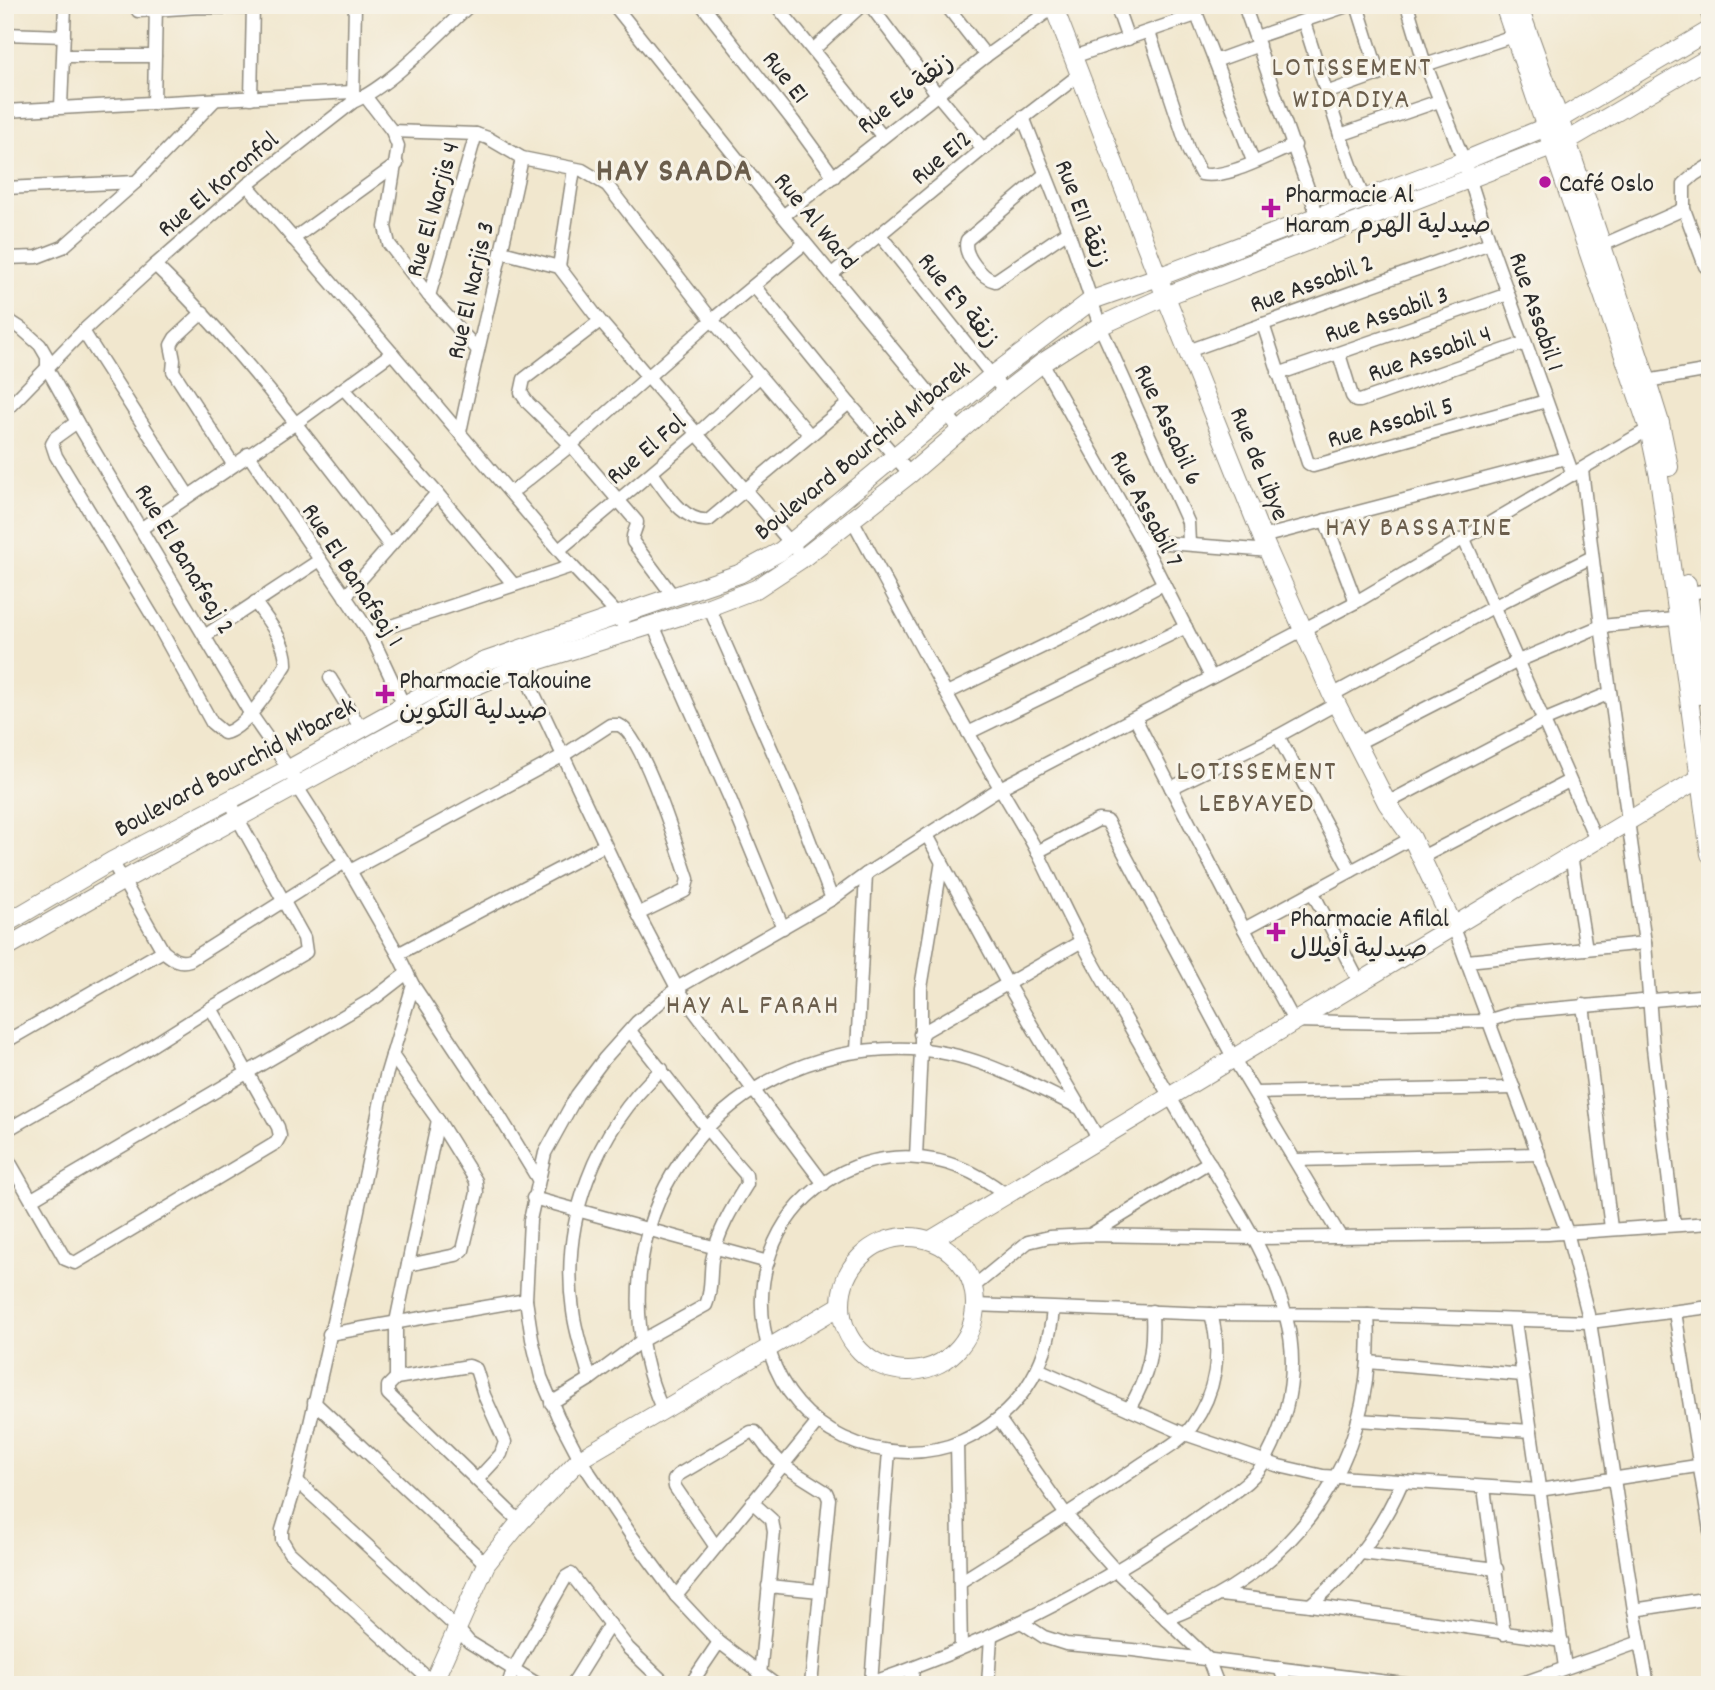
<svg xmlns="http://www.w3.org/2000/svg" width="1715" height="1690" font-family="Dekko,'Playpen Sans Arabic',sans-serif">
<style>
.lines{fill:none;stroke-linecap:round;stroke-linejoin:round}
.street-casing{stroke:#8e897c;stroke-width:15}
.secondary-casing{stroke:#8e897c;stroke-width:20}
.street{stroke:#fff;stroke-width:12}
.secondary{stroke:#fff;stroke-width:18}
.poi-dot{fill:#b5179e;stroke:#f7f3e8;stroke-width:2.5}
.labels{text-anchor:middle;stroke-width:6;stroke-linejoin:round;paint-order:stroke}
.street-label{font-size:26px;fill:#2b2b2b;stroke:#f7f3e8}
.poi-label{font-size:26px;fill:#2b2b2b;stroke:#f7f3e8;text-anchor:start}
.neighbourhood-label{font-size:28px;letter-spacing:2px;fill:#6b5e4c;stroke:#f7f3e8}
.district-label{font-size:33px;font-weight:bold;letter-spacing:2px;fill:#6b5e4c;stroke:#f7f3e8}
</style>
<rect width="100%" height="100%" fill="#f7f3e8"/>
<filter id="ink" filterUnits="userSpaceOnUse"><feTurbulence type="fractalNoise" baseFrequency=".0143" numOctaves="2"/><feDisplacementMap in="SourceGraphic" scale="14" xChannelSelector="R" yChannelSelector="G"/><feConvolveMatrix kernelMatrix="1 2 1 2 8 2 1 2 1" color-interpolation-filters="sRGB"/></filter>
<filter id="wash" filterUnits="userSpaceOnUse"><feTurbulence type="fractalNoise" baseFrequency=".00686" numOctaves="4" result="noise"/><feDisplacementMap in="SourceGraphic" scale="28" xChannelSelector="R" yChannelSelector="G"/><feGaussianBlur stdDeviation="1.57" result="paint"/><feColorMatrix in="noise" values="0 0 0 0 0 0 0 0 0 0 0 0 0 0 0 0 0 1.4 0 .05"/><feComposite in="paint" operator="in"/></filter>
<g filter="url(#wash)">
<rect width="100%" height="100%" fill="#f1e7ce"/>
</g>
<g filter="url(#ink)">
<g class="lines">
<!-- street casing -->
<g class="street-casing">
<g id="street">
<polyline points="614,5 783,216 960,430"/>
<polyline points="702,5 794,122 834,177"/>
<polyline points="776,5 883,137"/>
<polyline points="870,5 937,94 983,149"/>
<polyline points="946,5 986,56"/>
<polyline points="1116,5 1128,39"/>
<polyline points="1193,5 1215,61 1259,45"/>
<polyline points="1244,5 1320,223"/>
<polyline points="1357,5 1379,75"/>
<polyline points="1407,5 1423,58 1464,161 1490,243 1573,475"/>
<polyline points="1705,5 1710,21"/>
<polyline points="138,11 199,7 253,8"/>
<polyline points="1304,22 1340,135 1363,198"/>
<path d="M 1149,32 L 1189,152 L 1201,174 C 1226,180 1271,154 1295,145"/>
<polyline points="5,34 64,36"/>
<polyline points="1256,37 1350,5"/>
<polyline points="813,50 862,5"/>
<polyline points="64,56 155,56"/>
<polyline points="1073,57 1196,15"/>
<polyline points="1215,61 1253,161"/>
<polyline points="1425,65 1513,36"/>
<polyline points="1326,93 1423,58"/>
<polyline points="365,96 392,131 398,146 385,227 389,244 429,296 477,349"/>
<polyline points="251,98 253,5"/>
<polyline points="353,99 355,5"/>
<polyline points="154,103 156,5"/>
<polyline points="61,107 65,5"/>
<polyline points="5,111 352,92"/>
<polyline points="1023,117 1068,231 1100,326 1188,522 1189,543"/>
<polyline points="392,131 476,134 488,138 522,158 582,170 607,185 712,320 809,434"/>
<polyline points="1340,135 1439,101"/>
<polyline points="1710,165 1694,175 1684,184 1684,209 1705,266 1710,271"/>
<path d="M 1045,174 L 967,240 C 962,254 982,278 995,281 L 1068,231"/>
<polyline points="247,185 392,353 572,566 617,614 627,632"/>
<polyline points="5,188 136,182"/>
<polyline points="783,216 986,56 1054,7"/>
<polyline points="880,235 1005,392"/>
<polyline points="293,239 397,164"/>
<polyline points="1596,248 1684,209"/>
<polyline points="502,252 559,267 600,321 796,549"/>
<polyline points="5,258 37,257 63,247 136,182 215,100"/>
<path d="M 155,265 C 243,350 316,449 390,546"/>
<polyline points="559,267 574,169"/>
<polyline points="832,274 983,149 1079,75"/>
<polyline points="754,286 849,403 910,474"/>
<polyline points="429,296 476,134"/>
<polyline points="203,312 175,338 171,345 174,360 173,371 233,464"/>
<polyline points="5,318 22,329 40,345 47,357 47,368 77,422 250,713 289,769 297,787 345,862 398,954 413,985 494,1107 538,1179"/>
<path d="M 600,321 L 524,379 L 521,393 L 528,403 L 571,445 L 637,522 C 637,530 631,534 633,542 L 674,597"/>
<polyline points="1263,324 1308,463 1313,466 1546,401"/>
<polyline points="83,331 188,495"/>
<polyline points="1188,351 1490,243"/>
<polyline points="1339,354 1352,396 1356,401 1360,401 1525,343"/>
<polyline points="1042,363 1142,541 1211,677"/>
<polyline points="1278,374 1508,294"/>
<polyline points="1641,382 1710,370"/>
<polyline points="344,389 437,493 514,585"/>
<path d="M 5,411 L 83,331 L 155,265 L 247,185 L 353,102 C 393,84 437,35 470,5"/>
<path d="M 77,422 L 56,437 L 52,444 L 56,456 L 159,627 L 212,723 L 224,733 C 246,729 274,683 286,665 C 287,642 267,620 255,602"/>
<path d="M 460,432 C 479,340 503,250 522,158"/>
<polyline points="248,454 370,633 407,712"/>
<polyline points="1582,470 1601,626 1645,943 1653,1048 1674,1225"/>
<path d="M 652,473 C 666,491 683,523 709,520 L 849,403"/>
<polyline points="511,493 571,445 712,320 805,243"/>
<path d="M 852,519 C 891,591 929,663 969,734 C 991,774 1016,813 1038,853 C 1053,883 1066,913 1082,942 C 1100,976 1120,1009 1139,1042 C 1161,1082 1184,1122 1208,1161 C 1239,1212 1271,1259 1286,1317 C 1299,1366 1290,1413 1267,1457 C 1256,1480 1231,1494 1211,1508 C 1106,1584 988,1644 865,1685"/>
<polyline points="1325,520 1356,602"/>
<polyline points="142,528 296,423 392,353"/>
<polyline points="1262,537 1566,458"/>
<polyline points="1464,539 1596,840"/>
<polyline points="1142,541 1270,551"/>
<polyline points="559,550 696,435 759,377"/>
<polyline points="1682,594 1710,590"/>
<polyline points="345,597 437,493"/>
<polyline points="709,607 796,805 832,899"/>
<polyline points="653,625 731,801 783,928"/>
<polyline points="370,633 572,566"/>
<polyline points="206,635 320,560"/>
<polyline points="518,660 638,914 677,988 824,1184"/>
<polyline points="330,678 360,727"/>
<polyline points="947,693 1085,626 1163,584"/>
<polyline points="1332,695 1493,607 1592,557"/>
<polyline points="1135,718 1244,929 1294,1021 1396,1023 1487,1021 1516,1012 1710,995"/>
<polyline points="968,733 1186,627"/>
<polyline points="1278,736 1351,871"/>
<polyline points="1356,744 1518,661 1601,626 1684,618"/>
<polyline points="1171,788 1278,736 1336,704"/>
<polyline points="1387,803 1543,721 1610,693"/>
<polyline points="927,835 1008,985 1098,1138"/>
<polyline points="1037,852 1098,820 1107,821 1234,1059 1340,1236"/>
<polyline points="1571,855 1586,949"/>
<polyline points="1422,857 1569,781"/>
<path d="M 112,861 L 163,951 C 172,958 178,964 190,960 L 345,862"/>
<path d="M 350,871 L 564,755 L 610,725 L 619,725 C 642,734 679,852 688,879 L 685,891 L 638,914"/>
<polyline points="1313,893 1359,982"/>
<polyline points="1453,925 1567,1232 1590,1322 1634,1610 1648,1685"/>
<polyline points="1244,929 1412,838"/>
<polyline points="398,954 605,845"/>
<polyline points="1467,961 1645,943"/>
<polyline points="413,985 386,1076 353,1234 297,1481 282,1530 282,1540 289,1552 433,1683"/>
<polyline points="1583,1005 1611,1228"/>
<polyline points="920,1034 1082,941"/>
<polyline points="5,1042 163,951"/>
<polyline points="857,1051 866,874"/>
<polyline points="392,1055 438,1120 476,1181 477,1193 463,1250 456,1255 408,1265"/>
<polyline points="1255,1093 1514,1088"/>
<polyline points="5,1131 140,1053 211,1008 306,952 304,938 238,819 230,799"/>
<polyline points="5,1154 65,1259 75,1263 276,1143 280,1136 278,1127 211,1008"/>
<polyline points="916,1157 921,1050 921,988 942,861"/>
<polyline points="1296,1160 1539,1154"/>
<path d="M 1005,1194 C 885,1097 724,1207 770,1353 C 782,1391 808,1421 844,1438 C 880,1455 926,1457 962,1441 C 1017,1416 1048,1368 1053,1309"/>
<polyline points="533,1198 768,1262"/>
<polyline points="32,1199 376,997 407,973"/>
<polyline points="1090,1235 1209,1162"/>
<polyline points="973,1287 1028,1242 1049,1237 1090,1235 1256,1238 1482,1235 1548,1234 1710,1223"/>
<polyline points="975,1305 1211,1314 1368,1315 1590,1322 1710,1307"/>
<polyline points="1675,1312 1710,1531"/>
<polyline points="1515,1321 1565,1667"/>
<polyline points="329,1334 526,1300"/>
<polyline points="1368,1362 1523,1375"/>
<polyline points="1038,1369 1185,1434 1279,1466 1323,1476 1539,1490 1710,1464"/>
<polyline points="396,1378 396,1322 438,1120"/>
<path d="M 590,1379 C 584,1356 576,1335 573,1311 C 560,1221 595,1131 662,1069"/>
<polyline points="314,1402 486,1564"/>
<path d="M 551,1403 L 590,1379 L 641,1341 L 706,1305 C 712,1291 710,1274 712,1260 C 718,1231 732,1208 747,1184 L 746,1175 C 705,1129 669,1079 630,1031"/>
<path d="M 1129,1409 C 1149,1375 1154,1351 1152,1311"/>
<path d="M 663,1411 C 582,1227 713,1042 911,1049 C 972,1051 1026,1082 1080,1108"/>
<polyline points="999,1419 1067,1516 1115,1570 1208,1659 1218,1685"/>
<polyline points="1358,1420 1531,1431"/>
<polyline points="957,1443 961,1648"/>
<polyline points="477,1480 501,1454 505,1442 484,1395 476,1369 469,1366 396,1378 388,1386 388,1394 520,1522"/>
<polyline points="297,1481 457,1628 469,1642 539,1685"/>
<polyline points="1484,1488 1504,1634"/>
<polyline points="752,1502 772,1520 774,1532 760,1675"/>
<polyline points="716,1547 675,1487 674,1480 678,1475 751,1432 755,1432 766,1447 783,1465 826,1492 829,1499 811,1685"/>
<polyline points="1361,1553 1497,1569"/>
<path d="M 960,1582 C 1019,1545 1078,1508 1136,1468 C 1154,1455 1179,1444 1192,1426 C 1216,1392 1222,1353 1211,1314"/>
<polyline points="768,1586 820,1591"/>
<polyline points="1220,1595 1310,1605 1562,1641"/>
<polyline points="676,1596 818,1422"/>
<path d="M 1310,1605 C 1351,1571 1381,1531 1402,1482"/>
<polyline points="1634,1610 1710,1598"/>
<path d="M 1166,1619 C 1299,1570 1377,1458 1368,1315"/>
<polyline points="1021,1622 1044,1637 1066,1644 1133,1650 1412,1685"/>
<polyline points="1280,1668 1286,1685"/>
<polyline points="871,1683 889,1451"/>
<polyline points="508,1685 513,1670 566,1577 571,1574 628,1648 667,1685"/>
<polyline points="572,1685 610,1624"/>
<polyline points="690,1685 719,1642"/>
<polyline points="776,1685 719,1642 676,1596 631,1535 580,1459 558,1417 541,1377 532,1339 526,1300 530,1220 545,1153 577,1095 604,1059 637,1022 677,988 832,899 866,874 1000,788 1356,602 1654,426"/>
<polyline points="911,1685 913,1669"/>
<polyline points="988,1685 991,1636"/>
<polyline points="1517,1685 1640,1642"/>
</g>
</g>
<!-- secondary casing -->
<g class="secondary-casing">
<g id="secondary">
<polyline points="1053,5 1158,277 1262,537 1332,695 1387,803 1412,838 1453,925"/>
<polyline points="1504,5 1649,429 1659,477 1710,854"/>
<polyline points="1518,5 1567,141 1647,381 1660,423 1669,467"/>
<polyline points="1687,584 1701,695"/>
<polyline points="5,924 112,861 289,769 480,663 739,574 781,551 992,376 1092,300 1158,277 1464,161 1546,127 1710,30"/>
<polyline points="5,948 122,881 412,723 466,690 521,666 709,607 756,589 803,558 910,474 1005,392 1042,363 1100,326 1166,296 1567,141 1710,57"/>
<circle cx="908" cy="1304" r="67"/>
<polyline points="931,1240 1710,772"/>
<polyline points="432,1685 486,1564 520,1522 580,1459 840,1306"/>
</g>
</g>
<!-- street -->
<use href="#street" class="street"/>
<!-- secondary -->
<use href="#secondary" class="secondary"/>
</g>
</g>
<!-- markers -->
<g class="poi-dot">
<circle cx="1545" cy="182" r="7"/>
<path d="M1267.5 197.5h7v7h7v7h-7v7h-7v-7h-7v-7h7z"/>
<path d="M381.5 683.5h7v7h7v7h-7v7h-7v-7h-7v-7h7z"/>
<path d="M1272.5 921.5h7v7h7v7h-7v7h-7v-7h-7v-7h7z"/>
</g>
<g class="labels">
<!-- street labels -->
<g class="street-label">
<text transform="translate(787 76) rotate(52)" y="9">Rue E1</text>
<text transform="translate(904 92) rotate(-38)" y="9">Rue E6 زنقة</text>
<text transform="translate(940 156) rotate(-40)" y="9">Rue E12</text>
<text transform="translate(217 183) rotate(-40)" y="9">Rue El Koronfol</text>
<text transform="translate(431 209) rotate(-74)" y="9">Rue El Narjis 4</text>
<text transform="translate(1084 213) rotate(69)" y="9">Rue E11 زنقة</text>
<text transform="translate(817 220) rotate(51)" y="9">Rue Al Ward</text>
<text transform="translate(1311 282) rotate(-20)" y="9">Rue Assabil 2</text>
<text transform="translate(469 290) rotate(-77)" y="9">Rue El Narjis 3</text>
<text transform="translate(960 299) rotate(51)" y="9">Rue E9 زنقة</text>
<text transform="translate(1538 311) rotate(71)" y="9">Rue Assabil 1</text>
<text transform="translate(1386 313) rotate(-19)" y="9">Rue Assabil 3</text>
<text transform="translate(1429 352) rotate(-19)" y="9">Rue Assabil 4</text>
<text transform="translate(1390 421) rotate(-16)" y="9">Rue Assabil 5</text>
<text transform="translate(1170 424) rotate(65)" y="9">Rue Assabil 6</text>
<text transform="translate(645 448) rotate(-40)" y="9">Rue El Fol</text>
<text transform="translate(861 449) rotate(-39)" y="9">Boulevard Bourchid M'barek</text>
<text transform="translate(1261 463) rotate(68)" y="9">Rue de Libye</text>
<text transform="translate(1148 508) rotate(62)" y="9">Rue Assabil 7</text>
<text transform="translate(186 558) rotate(59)" y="9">Rue El Banafsaj 2</text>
<text transform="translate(354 574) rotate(57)" y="9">Rue El Banafsaj 1</text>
<text transform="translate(234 766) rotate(-28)" y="9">Boulevard Bourchid M'barek</text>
</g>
<!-- poi labels -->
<g class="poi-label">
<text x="1559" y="191">Café Oslo</text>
<text x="1285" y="202">Pharmacie Al<tspan x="1285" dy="30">Haram صيدلية الهرم</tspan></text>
<text x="399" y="688">Pharmacie Takouine<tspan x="399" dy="30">صيدلية التكوين</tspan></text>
<text x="1290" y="926">Pharmacie Afilal<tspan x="1290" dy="30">صيدلية أفيلال</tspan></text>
</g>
<!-- neighbourhood labels -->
<g class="neighbourhood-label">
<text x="1352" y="75">LOTISSEMENT<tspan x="1352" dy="32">WIDADIYA</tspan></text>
<text x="1419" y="535">HAY BASSATINE</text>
<text x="1257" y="779">LOTISSEMENT<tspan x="1257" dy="32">LEBYAYED</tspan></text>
<text x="753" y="1013">HAY AL FARAH</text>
</g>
<!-- district labels -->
<g class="district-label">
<text x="675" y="180">HAY SAADA</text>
</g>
</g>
<!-- margin -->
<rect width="1715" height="1690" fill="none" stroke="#f7f3e8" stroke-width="28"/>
</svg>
